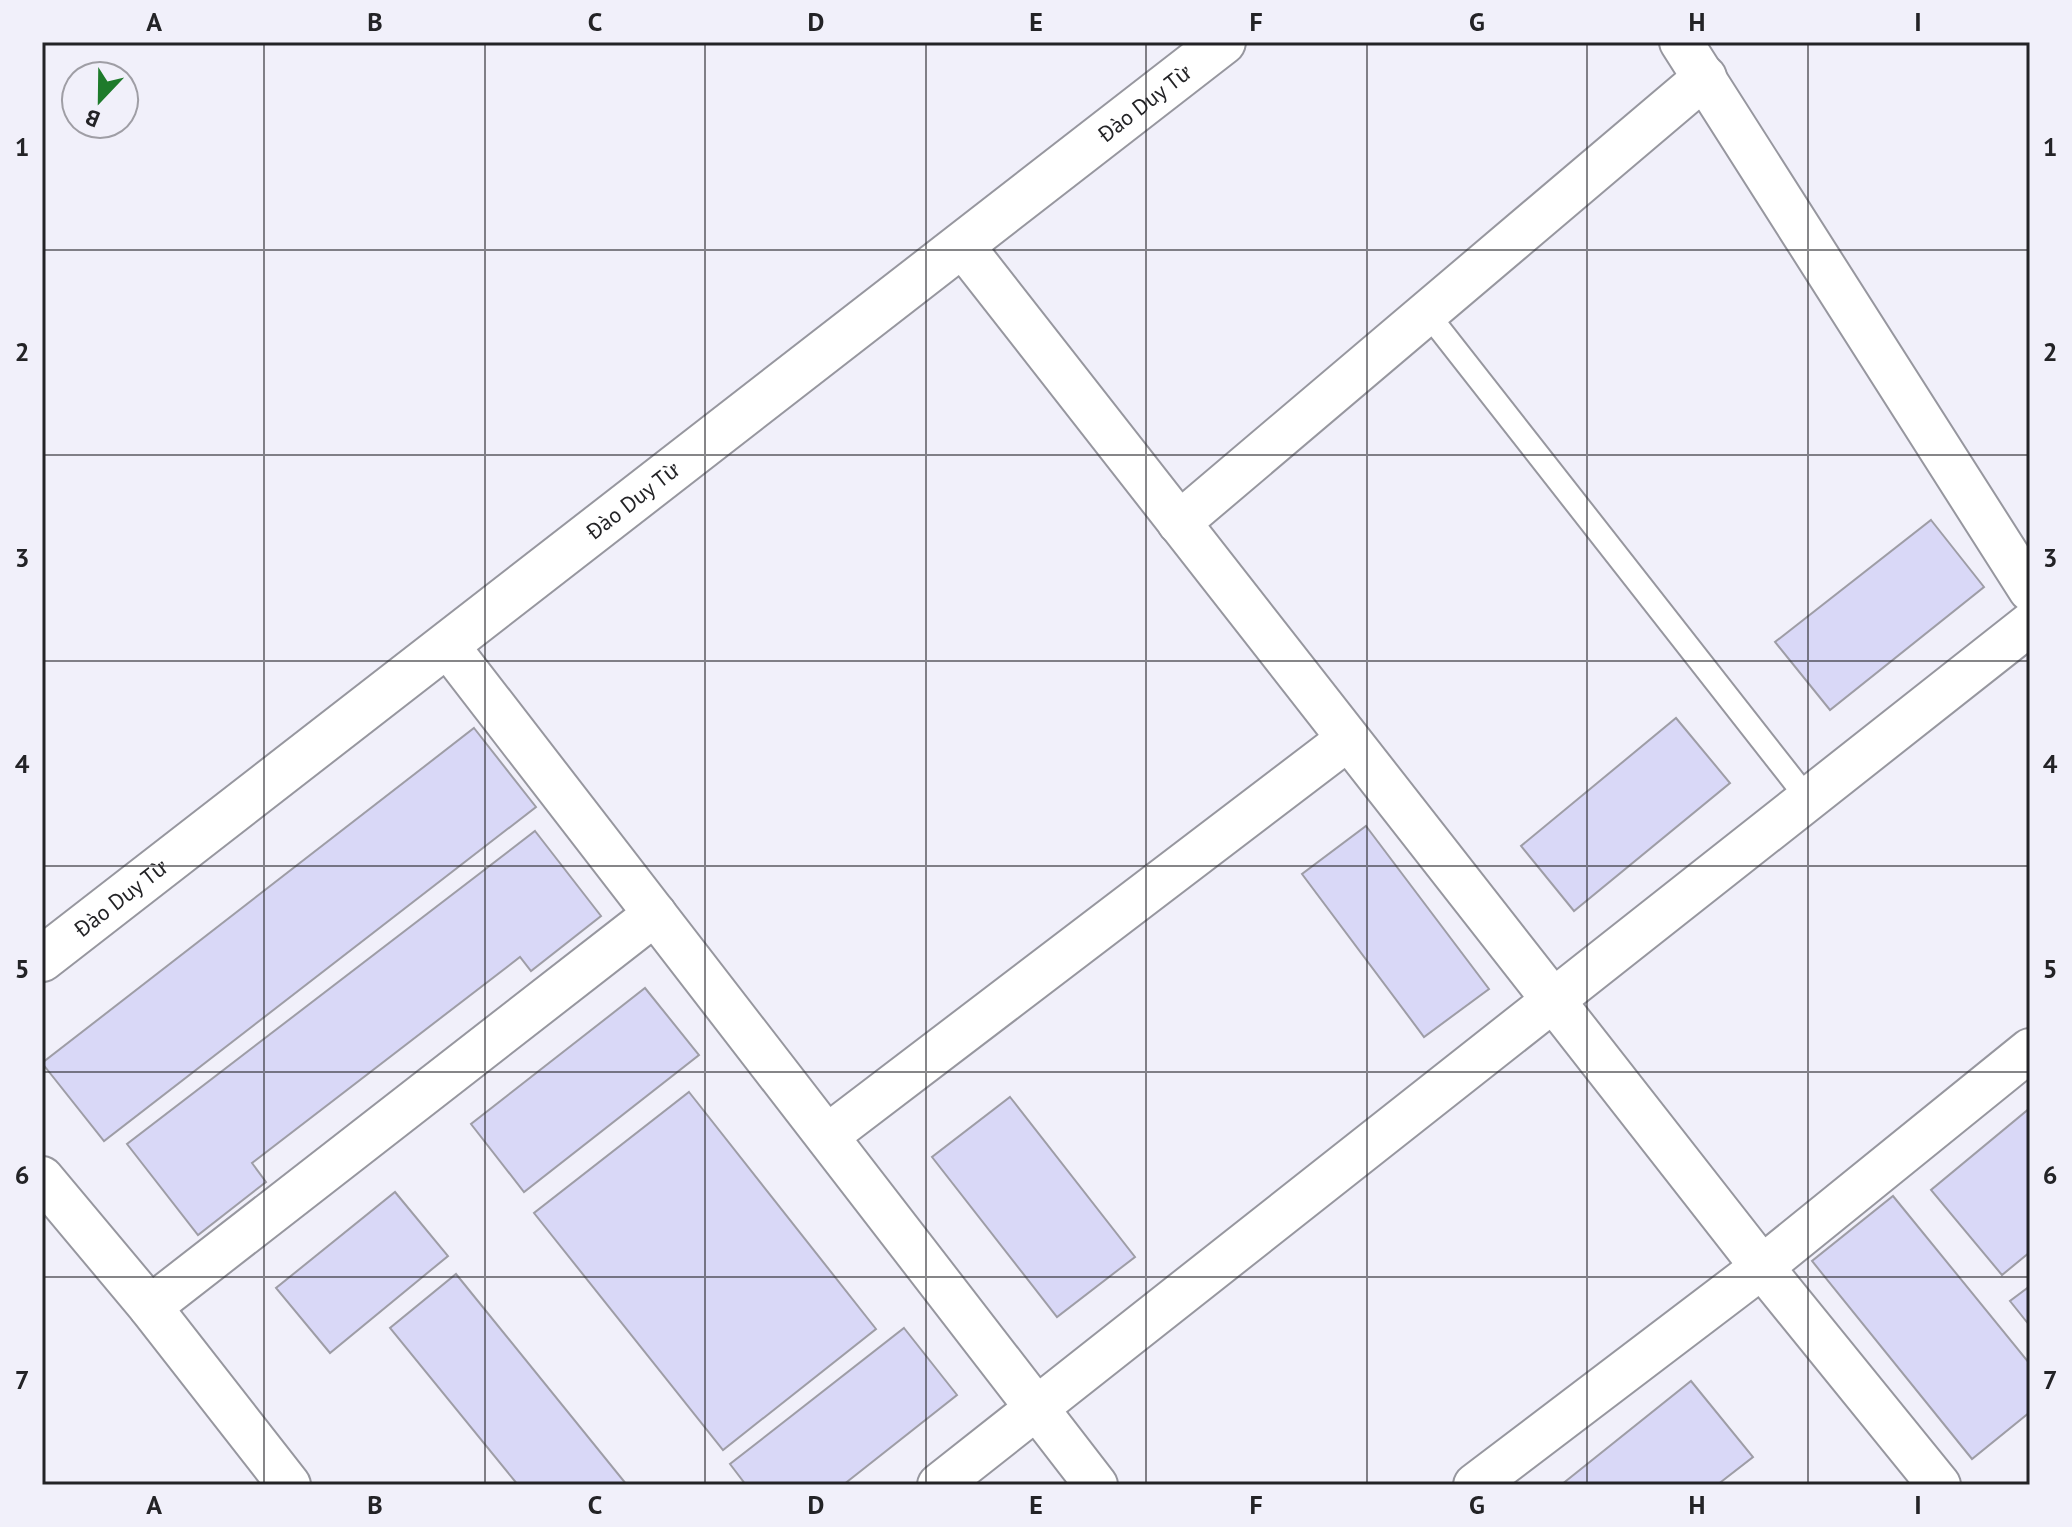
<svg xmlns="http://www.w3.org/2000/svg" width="2072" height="1527" font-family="'PT Sans',sans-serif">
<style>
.building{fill:#d9d8f7;stroke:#9e9da6;stroke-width:2}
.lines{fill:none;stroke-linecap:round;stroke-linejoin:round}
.service-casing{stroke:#97979f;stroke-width:26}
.minor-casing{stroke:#97979f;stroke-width:46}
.tertiary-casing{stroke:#97979f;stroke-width:48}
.service{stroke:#fff;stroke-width:22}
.minor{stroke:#fff;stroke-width:42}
.tertiary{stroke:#fff;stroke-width:44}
.grid{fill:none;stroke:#232326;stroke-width:2;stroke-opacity:0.55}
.labels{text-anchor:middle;stroke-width:8;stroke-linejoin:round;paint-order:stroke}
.street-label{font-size:22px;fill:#232326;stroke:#f1f0fa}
.neatline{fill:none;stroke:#232326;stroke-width:3}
.grid-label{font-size:26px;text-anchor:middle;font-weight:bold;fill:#232326}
</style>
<rect width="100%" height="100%" fill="#f1f0fa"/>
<!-- building -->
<g class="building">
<polygon points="1931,520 1984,587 1830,710 1775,642"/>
<polygon points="1676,718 1730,783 1574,911 1521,846"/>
<polygon points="474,728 536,807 104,1141 42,1063"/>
<polygon points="1366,826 1489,989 1424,1037 1302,874"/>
<polygon points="535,831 601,916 531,971 520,957 252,1163 266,1182 198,1235 127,1144"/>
<polygon points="645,988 699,1055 524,1192 471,1124"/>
<polygon points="689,1092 876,1329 723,1450 534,1213"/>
<polygon points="1010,1097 1135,1257 1057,1317 932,1157"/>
<polygon points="2030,1108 2030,1252 2002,1275 1931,1190"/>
<polygon points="395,1192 448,1256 330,1353 276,1288"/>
<polygon points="1893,1196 2030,1364 2030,1412 1972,1459 1812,1261"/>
<polygon points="456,1274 627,1485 518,1485 390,1328"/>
<polygon points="2030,1286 2030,1326 2010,1301"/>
<polygon points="904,1328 957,1395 843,1485 746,1485 730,1464"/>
<polygon points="1691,1381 1753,1457 1717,1485 1561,1485"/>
</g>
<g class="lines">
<!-- service casing -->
<g class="service-casing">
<polyline id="service" points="1427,313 1808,799"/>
</g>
<!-- minor casing -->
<g class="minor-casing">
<g id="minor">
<polyline points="1681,42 2030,590"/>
<polyline points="962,245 1762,1267 1939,1485"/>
<polyline points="1179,523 1705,77"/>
<polyline points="447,645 1096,1485"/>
<polyline points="827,1136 1348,739"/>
<polyline points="42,1178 150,1307 289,1485"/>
<polyline points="150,1307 655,914"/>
<polyline points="939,1485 2030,624"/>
<polyline points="1475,1485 1762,1267 2030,1050"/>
</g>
</g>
<!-- tertiary casing -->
<g class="tertiary-casing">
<g id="tertiary">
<path id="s1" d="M 42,959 L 1223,42"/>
</g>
</g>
<!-- service -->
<use href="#service" class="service"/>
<!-- minor -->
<use href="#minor" class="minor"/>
<!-- tertiary -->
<use href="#tertiary" class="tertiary"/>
</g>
<!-- grid -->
<path class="grid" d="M 264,42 L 264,1485M 485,42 L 485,1485M 705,42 L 705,1485M 926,42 L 926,1485M 1146,42 L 1146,1485M 1367,42 L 1367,1485M 1587,42 L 1587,1485M 1808,42 L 1808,1485M 42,250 L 2030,250M 42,455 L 2030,455M 42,661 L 2030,661M 42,866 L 2030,866M 42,1072 L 2030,1072M 42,1277 L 2030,1277"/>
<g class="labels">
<!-- street labels -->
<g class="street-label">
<text dy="8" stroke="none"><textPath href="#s1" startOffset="1396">Đào Duy Từ</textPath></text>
<text dy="8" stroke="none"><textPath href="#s1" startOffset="748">Đào Duy Từ</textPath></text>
<text dy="8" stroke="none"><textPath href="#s1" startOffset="100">Đào Duy Từ</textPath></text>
</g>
</g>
<!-- border -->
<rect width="2072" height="1527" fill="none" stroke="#f1f0fa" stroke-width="88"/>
<!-- north arrow -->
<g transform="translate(100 100) rotate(202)"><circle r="38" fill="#f1f0fa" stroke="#9f9ea5" stroke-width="2"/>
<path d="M0-6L14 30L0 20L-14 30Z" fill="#1e7b2b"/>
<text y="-12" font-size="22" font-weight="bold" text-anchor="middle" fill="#232326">B</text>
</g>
<rect x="44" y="44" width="1984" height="1439" class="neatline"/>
<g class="grid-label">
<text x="154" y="31">A</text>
<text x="375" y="31">B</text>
<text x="595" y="31">C</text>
<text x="816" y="31">D</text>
<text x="1036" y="31">E</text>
<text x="1256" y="31">F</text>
<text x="1477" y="31">G</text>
<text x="1697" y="31">H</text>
<text x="1918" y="31">I</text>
<text x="22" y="156">1</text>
<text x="2050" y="156">1</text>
<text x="22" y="361">2</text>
<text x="2050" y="361">2</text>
<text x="22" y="567">3</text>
<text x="2050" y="567">3</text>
<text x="22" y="773">4</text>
<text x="2050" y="773">4</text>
<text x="22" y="978">5</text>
<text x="2050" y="978">5</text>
<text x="22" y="1184">6</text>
<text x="2050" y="1184">6</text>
<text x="22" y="1389">7</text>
<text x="2050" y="1389">7</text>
<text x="154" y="1514">A</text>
<text x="375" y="1514">B</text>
<text x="595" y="1514">C</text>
<text x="816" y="1514">D</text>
<text x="1036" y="1514">E</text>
<text x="1256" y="1514">F</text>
<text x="1477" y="1514">G</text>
<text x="1697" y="1514">H</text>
<text x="1918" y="1514">I</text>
</g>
</svg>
